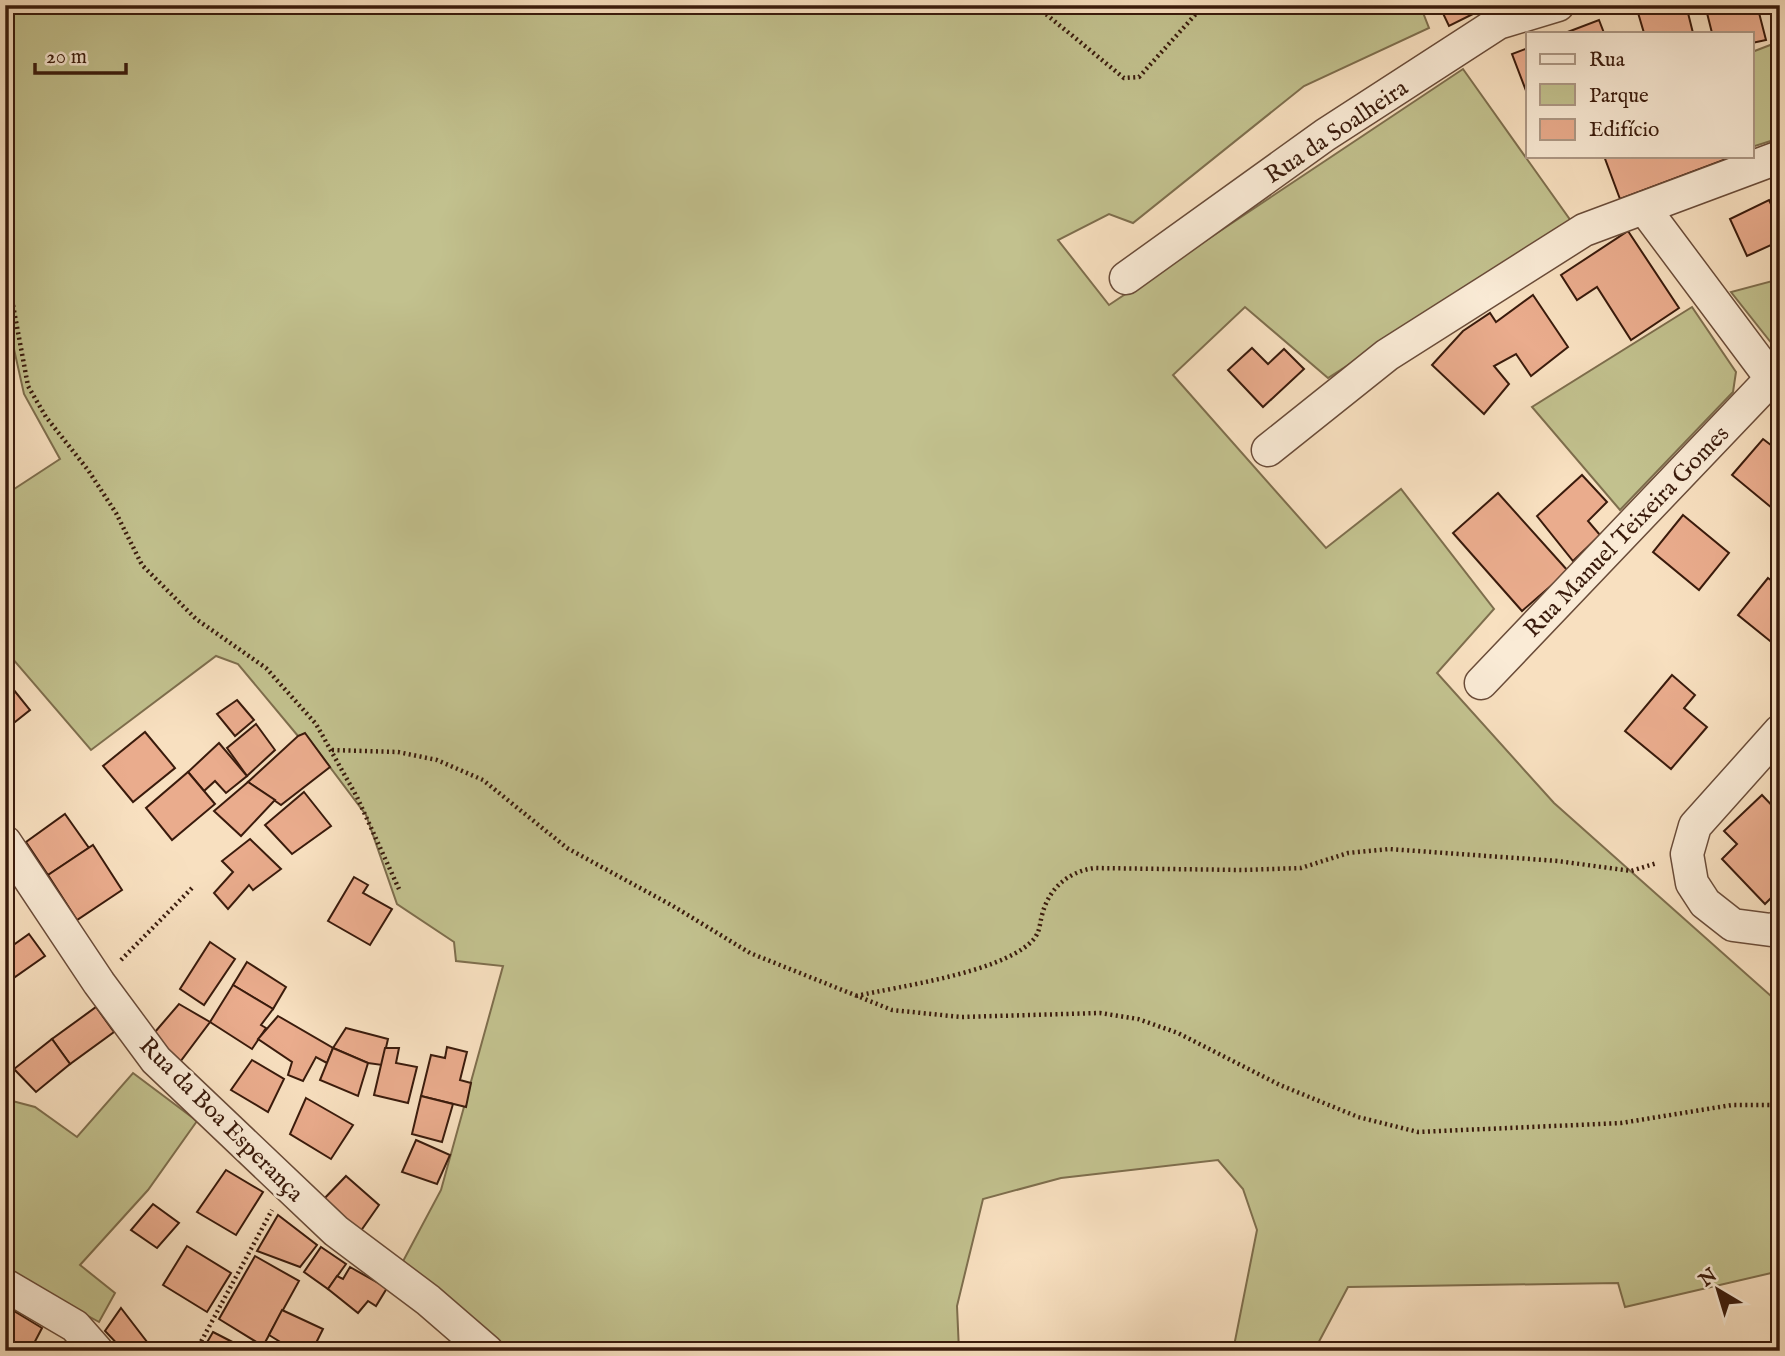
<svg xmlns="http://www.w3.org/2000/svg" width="1785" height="1356" font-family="'IM FELL English',serif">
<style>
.green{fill:#c2c18e;stroke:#7e6e4d;stroke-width:2}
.building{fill:#eaac8d;stroke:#3a1b0c;stroke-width:2}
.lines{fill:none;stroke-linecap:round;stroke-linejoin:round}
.minor-casing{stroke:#6a4c39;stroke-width:35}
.path{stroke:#3a1b0c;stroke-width:4.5;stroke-dasharray:2 3.5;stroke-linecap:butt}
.minor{stroke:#faebd6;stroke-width:32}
.labels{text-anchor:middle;stroke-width:6;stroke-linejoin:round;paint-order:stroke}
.street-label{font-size:24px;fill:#3a1b0c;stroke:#faebd6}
</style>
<rect width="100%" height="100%" fill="#f8e0c0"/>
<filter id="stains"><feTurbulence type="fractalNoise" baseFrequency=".00286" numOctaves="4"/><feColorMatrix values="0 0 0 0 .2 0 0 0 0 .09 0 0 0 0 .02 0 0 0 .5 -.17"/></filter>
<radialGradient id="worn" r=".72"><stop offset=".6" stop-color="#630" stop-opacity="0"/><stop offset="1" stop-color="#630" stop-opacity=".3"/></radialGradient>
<!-- green -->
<g class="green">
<polygon points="5,5 1420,5 1429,28 1304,86 1133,223 1109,214 1058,240 1109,305 1463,69 1571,221 1328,378 1245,307 1173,375 1326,548 1401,489 1494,609 1437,673 1554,803 1780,1004 1780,1271 1625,1307 1618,1283 1348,1287 1314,1351 1233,1351 1257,1230 1243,1189 1218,1160 1061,1178 983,1199 957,1306 959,1351 513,1351 401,1265 441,1190 503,966 456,961 454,942 397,904 366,815 305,734 298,736 238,664 216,656 91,750 5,650 5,495 60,459 24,394 5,309"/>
<polygon points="1778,42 1780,138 1752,147 1752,52"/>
<polygon points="1780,279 1780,354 1731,292"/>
<polygon points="1692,307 1736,372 1733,392 1620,510 1532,407"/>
<polygon points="133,1073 197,1121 148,1190 80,1265 115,1293 99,1322 5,1270 5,1099 35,1107 77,1137"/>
</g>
<!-- building -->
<g class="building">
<polygon points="1439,5 1491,5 1449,26"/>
<polygon points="1686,5 1693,33 1644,33 1636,6"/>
<polygon points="1705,5 1757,5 1766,40 1752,43 1752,33 1712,33"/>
<polygon points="1599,20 1604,33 1565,33"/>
<polygon points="1528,48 1528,96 1512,54"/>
<polygon points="1604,156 1728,156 1729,158 1620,199"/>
<polygon points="1769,200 1780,223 1780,241 1747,256 1730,219"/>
<polygon points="1628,231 1679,308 1631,340 1597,287 1577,300 1561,275"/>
<polygon points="1533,295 1568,347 1531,376 1516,354 1494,366 1509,384 1484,414 1432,365 1463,331 1490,313 1496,322"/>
<polygon points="1252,348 1268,364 1284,349 1304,369 1263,407 1228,370"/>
<polygon points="1763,439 1780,452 1778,513 1732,475"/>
<polygon points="1582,475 1607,502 1588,521 1600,535 1573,561 1537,516"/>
<polygon points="1498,493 1568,571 1522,611 1453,533"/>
<polygon points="1683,515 1729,553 1699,590 1653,552"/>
<polygon points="1768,578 1780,587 1780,649 1738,615"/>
<polygon points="1672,675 1695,695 1684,708 1707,727 1671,769 1625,731"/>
<polygon points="5,679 30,710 5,730"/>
<polygon points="237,700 254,720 235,736 217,714"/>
<polygon points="256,724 275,750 247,776 227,748"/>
<polygon points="145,732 175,768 133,802 103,766"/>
<polygon points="305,733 330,767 281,805 248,782 298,736"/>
<polygon points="219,743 247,776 226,793 215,781 204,791 188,772"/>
<polygon points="188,772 215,804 172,840 146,808"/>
<polygon points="248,782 275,800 241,836 214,811"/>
<polygon points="304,792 331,826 292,854 265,825"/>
<polygon points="1762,795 1780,814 1780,826 1772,834 1780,842 1780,889 1765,904 1722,859 1737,844 1724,831"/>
<polygon points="65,814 89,848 48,875 26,842"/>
<polygon points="250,839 281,869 253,890 249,885 228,909 214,893 233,872 222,861"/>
<polygon points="93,845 122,890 77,920 48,875"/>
<polygon points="354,877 368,885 363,893 392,909 370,945 328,921"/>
<polygon points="29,934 45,956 15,977 5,963 5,951"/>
<polygon points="210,942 235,959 204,1005 180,989"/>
<polygon points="247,962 286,987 273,1009 233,985"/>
<polygon points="233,985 273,1009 261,1025 266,1028 252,1049 210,1022"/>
<polygon points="179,1004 210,1022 180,1062 161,1045 155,1032"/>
<polygon points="96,1007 114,1032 70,1064 52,1039"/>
<polygon points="278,1016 333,1048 327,1063 316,1057 303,1081 288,1075 292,1062 258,1039"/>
<polygon points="346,1028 388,1039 382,1065 368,1063 333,1048"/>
<polygon points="52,1039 70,1064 36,1092 14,1069"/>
<polygon points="447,1047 467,1052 460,1080 471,1083 466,1107 421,1096 431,1055 445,1058"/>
<polygon points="333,1048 368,1063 358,1096 320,1080"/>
<polygon points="385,1048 399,1048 396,1063 417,1067 408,1103 374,1095"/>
<polygon points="252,1060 284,1079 268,1112 231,1090"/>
<polygon points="421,1096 453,1104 442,1142 412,1134"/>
<polygon points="306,1098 353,1125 331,1159 290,1134"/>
<polygon points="416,1140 450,1155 437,1184 402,1172"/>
<polygon points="226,1170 263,1192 236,1235 197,1212"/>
<polygon points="346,1176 379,1205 360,1232 322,1201"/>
<polygon points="153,1204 179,1223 157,1248 131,1230"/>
<polygon points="278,1215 317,1245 300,1267 257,1251"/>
<polygon points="187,1246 231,1273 207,1312 163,1285"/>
<polygon points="321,1247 346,1264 328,1289 304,1272"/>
<polygon points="255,1256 299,1281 263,1346 219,1319"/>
<polygon points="350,1267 387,1288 376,1306 368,1301 358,1313 328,1289 337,1276 343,1279"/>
<polygon points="9,1308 42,1328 30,1351 17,1351 5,1341 5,1314"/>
<polygon points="121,1308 154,1351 124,1351 105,1331"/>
<polygon points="282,1310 323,1329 312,1351 295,1351 269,1335"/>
<polygon points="213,1332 250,1351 202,1351"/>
</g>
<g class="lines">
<!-- minor casing -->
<g class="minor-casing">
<g id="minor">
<polyline points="1644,208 1780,390"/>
<polyline points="1126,278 1325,135 1498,23 1558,5"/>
<polyline points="1268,450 1387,355 1584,230 1780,157"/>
<polyline points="1481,683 1771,379"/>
<polyline points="1780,731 1695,826 1687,854 1692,883 1705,903 1733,925 1771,930 1780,927"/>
<polyline points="5,842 99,983 156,1060 336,1231 428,1300 487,1351"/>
<polyline points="5,1285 75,1326 97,1351"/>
</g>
</g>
<!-- path -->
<g class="path">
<polyline points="1026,5 1047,15 1124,78 1139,77 1204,5"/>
<polyline points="5,262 28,386 46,417 88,470 116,513 142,565 196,619 266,668 316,724 357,797 399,889"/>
<polyline points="332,750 398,752 437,760 483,780 567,848 673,906 750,953 892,1010 961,1017 1100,1013 1138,1019 1178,1033 1280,1085 1358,1117 1418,1132 1621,1123 1732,1105 1780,1105"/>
<polyline points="121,960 193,887"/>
<path d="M 856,996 C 901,986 997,973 1030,943 C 1040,934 1039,927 1042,915 C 1049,888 1068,872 1094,868 L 1242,870 L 1301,868 L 1348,853 L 1389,849 L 1558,861 L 1631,871 L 1657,863"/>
<polyline points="196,1351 272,1210"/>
</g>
<!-- minor -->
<use href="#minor" class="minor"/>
</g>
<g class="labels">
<!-- street labels -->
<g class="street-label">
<text transform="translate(1336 131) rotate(-34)" y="8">Rua da Soalheira</text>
<text transform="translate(1626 531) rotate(-46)" y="8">Rua Manuel Teixeira Gomes</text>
<text transform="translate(222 1119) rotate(45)" y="8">Rua da Boa Esperança</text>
</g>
</g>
<!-- margin -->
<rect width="1785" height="1356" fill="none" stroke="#f8e0c0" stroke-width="28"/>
<rect x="7" y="7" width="1771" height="1342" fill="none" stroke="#3a1b0c" stroke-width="3.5"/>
<rect x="14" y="14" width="1757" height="1328" fill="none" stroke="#3a1b0c" stroke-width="2"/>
<!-- legend -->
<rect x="1526" y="32" width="228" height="126" fill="#faebd6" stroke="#ad9885" stroke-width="2"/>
<rect x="1540" y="54" width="35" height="10" fill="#faebd6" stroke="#ad9885" stroke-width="2"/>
<text x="1589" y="66" font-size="21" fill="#3a1b0c">Rua</text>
<rect x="1540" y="84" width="35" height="21" fill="#c2c18e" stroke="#ad9885" stroke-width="2"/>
<text x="1589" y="102" font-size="21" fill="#3a1b0c">Parque</text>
<rect x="1540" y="119" width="35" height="21" fill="#eaac8d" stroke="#ad9885" stroke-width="2"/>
<text x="1589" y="136" font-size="21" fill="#3a1b0c">Edifício</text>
<!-- north arrow -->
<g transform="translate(1718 1290) rotate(322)" stroke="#faebd6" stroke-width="5" paint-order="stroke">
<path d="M0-5L12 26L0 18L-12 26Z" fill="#3a1b0c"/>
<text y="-10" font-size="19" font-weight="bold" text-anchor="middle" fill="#3a1b0c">N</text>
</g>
<!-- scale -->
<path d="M35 63v10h91v-10" fill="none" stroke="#3a1b0c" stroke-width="3.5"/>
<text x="46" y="63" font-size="21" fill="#3a1b0c" stroke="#faebd6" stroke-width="5" paint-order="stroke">20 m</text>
<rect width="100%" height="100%" filter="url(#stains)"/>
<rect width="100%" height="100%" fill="url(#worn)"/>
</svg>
